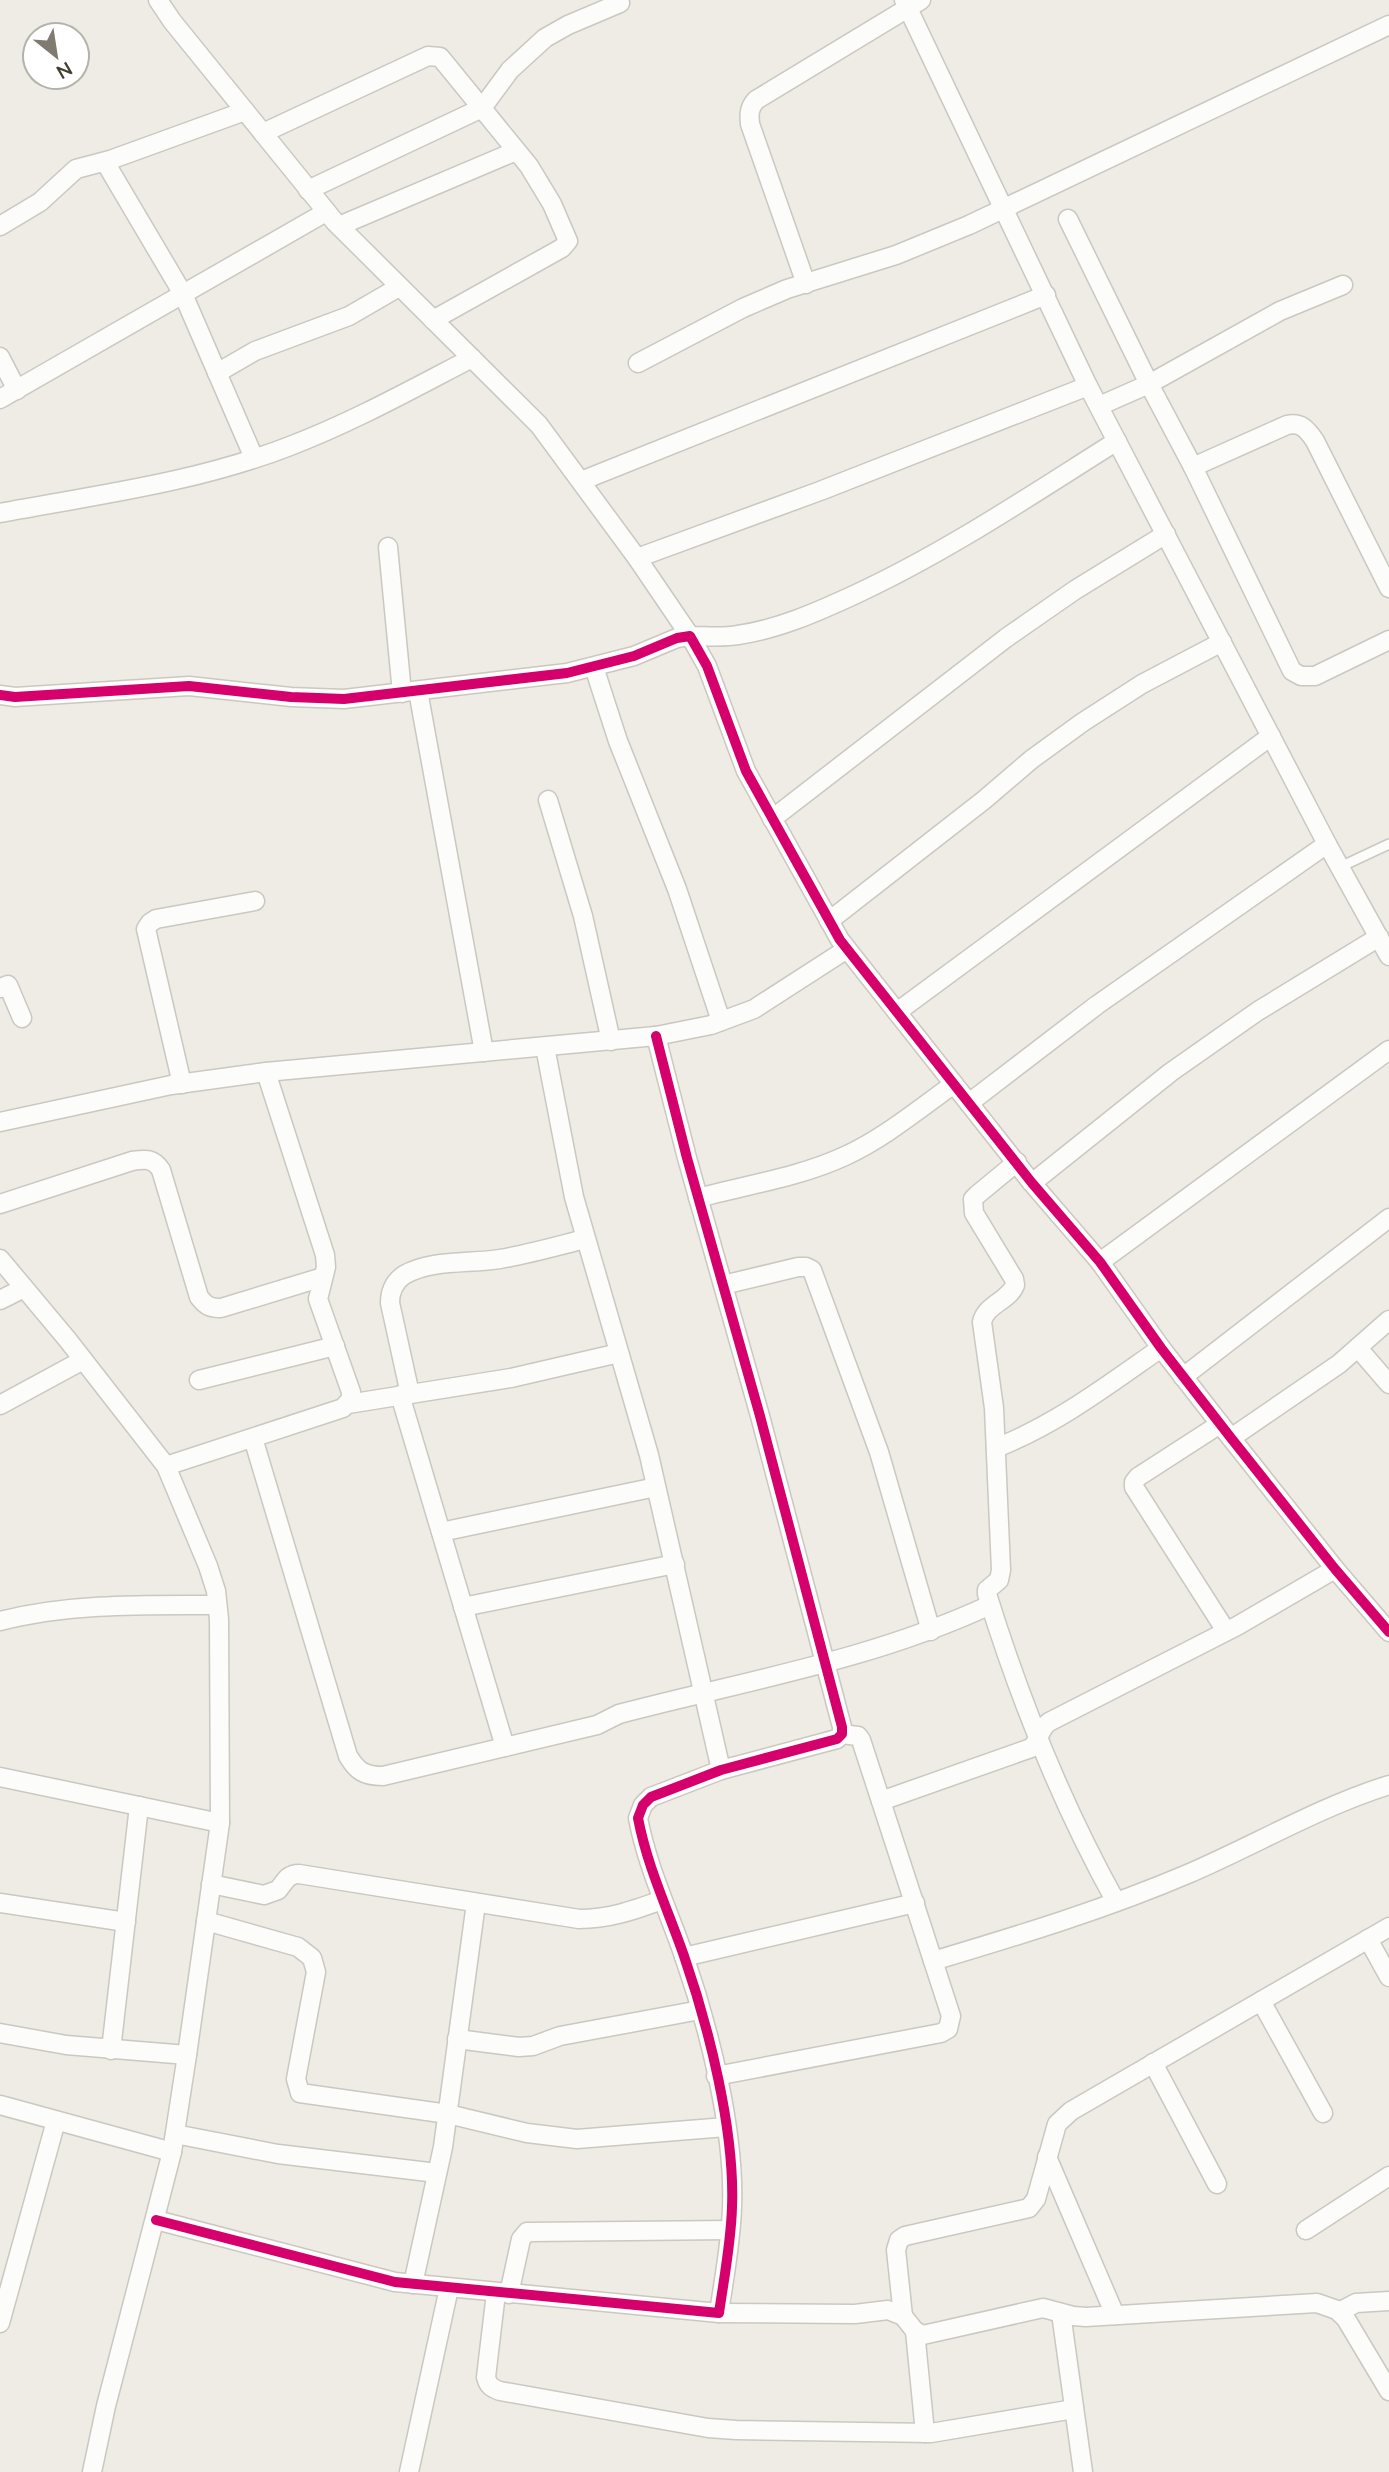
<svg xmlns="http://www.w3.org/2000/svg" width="1389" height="2472" font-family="Mulish,sans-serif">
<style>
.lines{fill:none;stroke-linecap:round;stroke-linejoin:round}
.lane-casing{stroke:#cac8c0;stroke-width:12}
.street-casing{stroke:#cac8c0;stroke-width:21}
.lane{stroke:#fcfcfb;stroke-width:9}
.street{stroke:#fcfcfb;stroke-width:18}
.cycleway-casing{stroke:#fff;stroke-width:15}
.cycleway{stroke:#d6006c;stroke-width:10}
</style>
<rect width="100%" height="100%" fill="#eeece4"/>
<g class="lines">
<!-- lane casing -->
<g class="lane-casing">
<polyline id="lane" points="1340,867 1389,844"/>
</g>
<!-- street casing -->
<g class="street-casing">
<g id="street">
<path d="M 158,0 L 172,21 L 335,222 L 539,425 L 637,558 L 690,636 C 706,636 723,638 738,635 C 779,629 817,612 854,595 C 947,552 1031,495 1117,441"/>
<polyline points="904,0 1088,386 1327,844 1097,1005 969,1103"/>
<polyline points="263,133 428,56 440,57 445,63 529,166 552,204 568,241 562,248 433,320"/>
<polyline points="105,162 183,294 254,458"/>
<polyline points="308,190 482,108 510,70 545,38 568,25 620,3"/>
<polyline points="1068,219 1149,384 1280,311 1343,285"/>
<polyline points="0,226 40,202 76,169 110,160 245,111"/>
<polyline points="339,226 516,151"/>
<path d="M 806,284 L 750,124 C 749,114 749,108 756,100 L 921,0"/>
<polyline points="0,357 17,390"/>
<polyline points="638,363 743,308 787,289 896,255 969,225 1389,25"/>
<polyline points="217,373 255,351 349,316 399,287"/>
<polyline points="0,399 326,212"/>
<path d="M 1099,406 L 1149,384 L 1193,467 L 1287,425 C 1301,422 1307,429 1315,441 L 1389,588"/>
<polyline points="1193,467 1292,671 1301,676 1315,676 1389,640"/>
<polyline points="581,481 1046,295"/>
<path d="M 0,513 C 97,495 198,482 290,446 C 353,422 412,389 472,358"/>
<polyline points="388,547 402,693"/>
<polyline points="637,558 820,491 1088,386"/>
<polyline points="594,667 618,741 677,889 721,1021"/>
<polyline points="418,691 484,1052"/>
<polyline points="0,695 15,697 189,686 291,697 344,699 567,673 634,656 677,638 690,636 707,666 746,771 840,940 1032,1183 1100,1262 1161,1348 1231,1438 1335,1569 1389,1632"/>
<polyline points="548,800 583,916 611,1041"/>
<polyline points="772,819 1006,638 1075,590 1166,534"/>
<polyline points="1327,844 1389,956"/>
<polyline points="829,921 984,800 1032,759 1083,722 1142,684 1222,642"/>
<polyline points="0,988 8,985 22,1018"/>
<polyline points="897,1012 1271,736"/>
<polyline points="545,1047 574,1197 649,1455 721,1770"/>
<polyline points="182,1084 146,929 150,923 156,919 255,901"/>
<polyline points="0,1122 171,1085 266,1072 656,1036 711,1025 754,1009 847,949"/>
<path d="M 1017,1162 L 977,1195 L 973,1199 L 974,1213 L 1014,1279 L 1015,1285 C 1009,1301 986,1304 982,1322 L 994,1408 L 1001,1570 L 999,1580 L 987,1590 L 987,1594 C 1020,1700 1062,1805 1116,1902"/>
<polyline points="1032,1183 1171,1072 1258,1011 1379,937"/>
<path d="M 698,1198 C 746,1185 800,1177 845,1156 C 884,1138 919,1109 954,1084"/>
<path d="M 0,1204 L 132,1161 C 146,1159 153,1158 161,1170 L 199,1297 C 206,1306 210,1308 221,1308 L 323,1277"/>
<polyline points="0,1259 67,1339 166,1466 208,1566 216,1591 219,1619 220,1823 187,2055 172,2152 106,2406 92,2472"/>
<polyline points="1100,1262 1389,1050"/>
<polyline points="723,1285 798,1267 806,1267 812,1270 879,1452 931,1631"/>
<polyline points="0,1300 24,1288"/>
<polyline points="1358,1348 1389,1384"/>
<polyline points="1183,1377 1389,1218"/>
<polyline points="199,1380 335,1346"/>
<path d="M 410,1394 L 390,1303 C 390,1291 394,1282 404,1275 C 431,1259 470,1264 500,1259 C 529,1254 557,1246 585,1239"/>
<polyline points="400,1395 505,1747"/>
<polyline points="348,1404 511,1378 619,1353"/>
<polyline points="0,1405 83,1360"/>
<polyline points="1220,1424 1138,1477 1134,1482 1134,1487 1226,1631"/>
<path d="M 253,1438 L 348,1756 C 357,1771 364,1776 383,1776 L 597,1725 L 619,1714 C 744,1681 872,1660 990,1605"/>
<polyline points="1231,1438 1339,1364 1389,1320"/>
<path d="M 996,1448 C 1057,1424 1108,1385 1161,1348"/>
<polyline points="166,1466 343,1408 351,1399 351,1392 318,1299 326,1267 325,1255 266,1072"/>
<polyline points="441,1532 656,1487"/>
<polyline points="463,1607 675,1564"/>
<path d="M 0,1621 C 71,1603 145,1605 217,1605"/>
<polyline points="0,1777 220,1823"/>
<path d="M 881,1801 L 1031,1748 C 1040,1740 1039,1729 1049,1722 L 1237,1626 L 1335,1569"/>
<path d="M 211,1884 L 264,1895 L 278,1890 C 285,1882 287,1874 299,1874 L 579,1919 C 610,1919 634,1910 662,1900"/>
<polyline points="0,1903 126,1922"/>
<polyline points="206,1921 298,1947 312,1958 316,1972 296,2079 300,2093 448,2114 527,2133 577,2139 726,2127"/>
<polyline points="1368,1939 1389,1977"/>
<polyline points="684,1957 915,1903"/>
<path d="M 933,1961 C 1020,1935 1106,1909 1190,1873 C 1257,1844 1319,1807 1389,1785"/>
<polyline points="1261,2001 1323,2113"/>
<polyline points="0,2033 66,2045 187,2055"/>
<polyline points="457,2039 519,2047 533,2046 560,2036 700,2010"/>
<polyline points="111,2050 139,1806"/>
<polyline points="1153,2063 1217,2184"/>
<polyline points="716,2076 941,2033 948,2029 951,2016 861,1740 858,1736 841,1734"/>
<polyline points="0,2105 172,2152"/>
<polyline points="175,2134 278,2154 437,2173"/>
<polyline points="1047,2157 1115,2315"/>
<path d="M 156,2220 L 395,2282 L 719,2313 C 724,2278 731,2243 732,2207 C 735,2131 709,2028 684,1956 C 668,1910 647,1866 638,1818 L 643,1805 L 651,1797 L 721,1770 L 837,1739 L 842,1734 L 842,1727 L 760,1416 L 687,1158 L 656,1036"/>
<polyline points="1306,2230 1389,2176"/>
<polyline points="413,2284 443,2147 476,1903"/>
<path d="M 496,2293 L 486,2377 C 488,2386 492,2388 500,2391 L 708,2428 L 736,2430 L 931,2433 L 1074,2409"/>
<polyline points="509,2294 521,2239 527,2232 730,2230"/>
<polyline points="1339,2312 1356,2303 1389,2301"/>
<polyline points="719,2313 855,2314 888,2310 903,2316 915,2331 923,2335 1043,2308 1073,2316 1086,2317 1317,2303 1337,2310 1346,2319 1389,2391"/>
<polyline points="1061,2313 1083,2472"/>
<polyline points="903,2316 896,2250 899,2240 905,2236 1029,2208 1036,2199 1057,2124 1071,2111 1389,1927"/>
<polyline points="0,2323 56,2121"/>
<polyline points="915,2331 925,2433"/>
<polyline points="409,2472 449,2288"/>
</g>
</g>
<!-- lane -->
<use href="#lane" class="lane"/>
<!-- street -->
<use href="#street" class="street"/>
<!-- cycleway casing -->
<g class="cycleway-casing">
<g id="cycleway">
<polyline points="0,695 15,697 189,686 291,697 344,699 567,673 634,656 677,638 690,636 707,666 746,771 840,940 1032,1183 1100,1262 1161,1348 1231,1438 1335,1569 1389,1632"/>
<path d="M 156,2220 L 395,2282 L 719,2313 C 724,2278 731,2243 732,2207 C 735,2131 709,2028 684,1956 C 668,1910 647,1866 638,1818 L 643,1805 L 651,1797 L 721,1770 L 837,1739 L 842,1734 L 842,1727 L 760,1416 L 687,1158 L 656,1036"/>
</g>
</g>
<!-- cycleway -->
<use href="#cycleway" class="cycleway"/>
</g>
<!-- north arrow -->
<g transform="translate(56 56) rotate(150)"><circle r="33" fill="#ffffff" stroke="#b4b2ad" stroke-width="2"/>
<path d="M0-5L12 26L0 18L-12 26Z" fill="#807b70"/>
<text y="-10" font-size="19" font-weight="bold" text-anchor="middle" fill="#443e31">N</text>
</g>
</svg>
